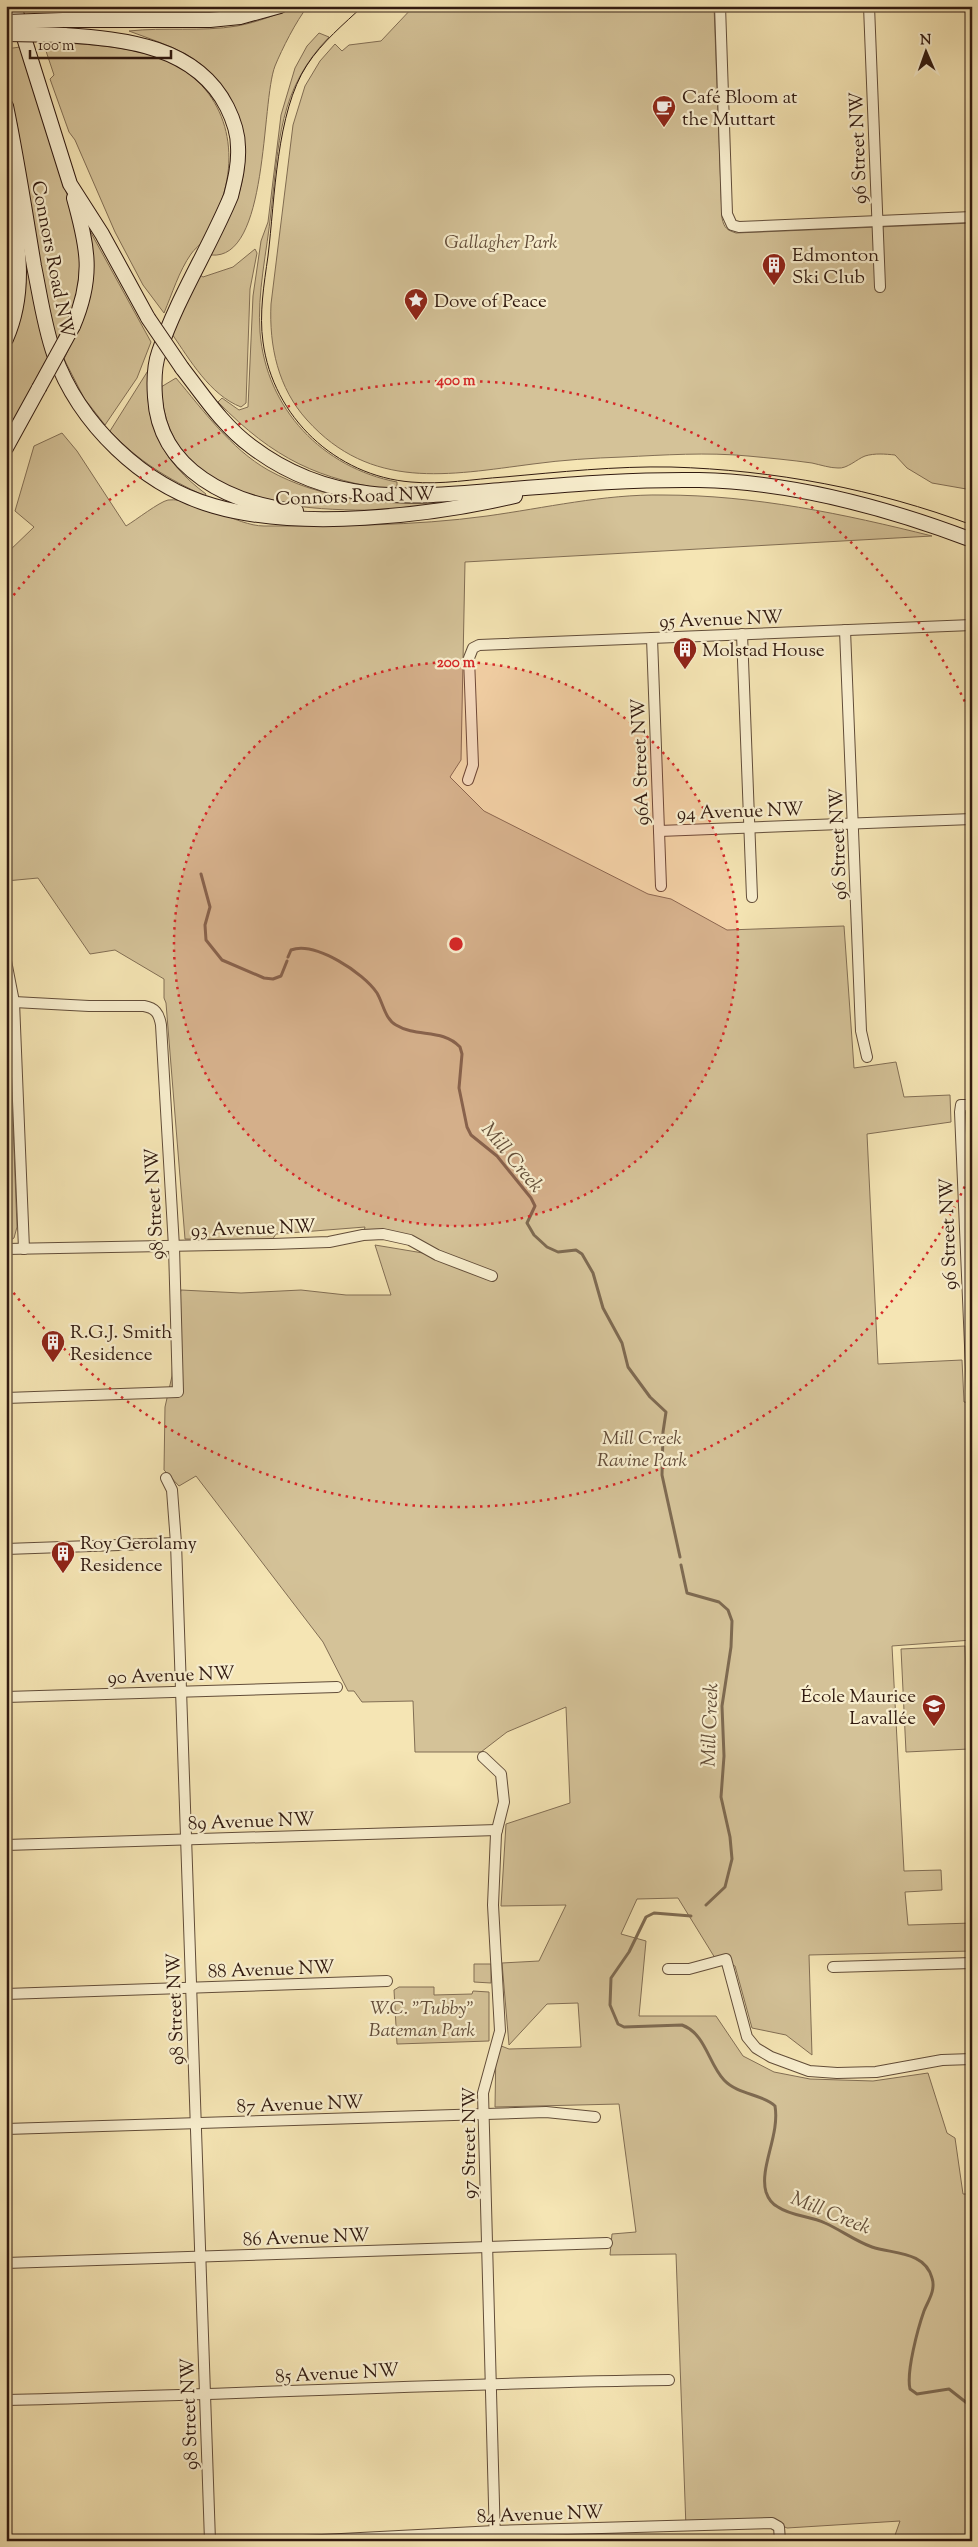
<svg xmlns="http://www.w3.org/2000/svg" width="978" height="2547" font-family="'Sorts Mill Goudy',serif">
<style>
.green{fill:#d4c298;stroke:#826e54}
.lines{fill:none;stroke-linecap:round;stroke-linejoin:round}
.stream{stroke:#7e6a51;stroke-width:3}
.street-casing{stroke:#624d39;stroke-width:12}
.secondary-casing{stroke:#311a10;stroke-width:16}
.street{stroke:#f8eece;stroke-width:10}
.secondary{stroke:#f8eece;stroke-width:14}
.tram{stroke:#311a10;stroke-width:1}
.secondary-bridge-casing{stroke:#311a10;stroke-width:16;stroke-linecap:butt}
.secondary-bridge{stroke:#f8eece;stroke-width:14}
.ring{fill:none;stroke:#d62828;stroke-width:2.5;stroke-dasharray:2.5 5}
.labels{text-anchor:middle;stroke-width:4.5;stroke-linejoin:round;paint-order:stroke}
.poi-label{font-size:19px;fill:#311a10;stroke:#f8eece;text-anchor:start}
.street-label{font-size:19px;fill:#311a10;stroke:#f8eece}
.park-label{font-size:19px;font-style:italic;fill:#624c39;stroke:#f8eece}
.water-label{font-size:20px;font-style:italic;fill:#65503b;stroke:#f8eece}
.centre{fill:#d62828;stroke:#f8eece;stroke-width:2.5}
.ring-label{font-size:15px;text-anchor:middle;font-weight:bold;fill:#d62828;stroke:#f8eece;stroke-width:4.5;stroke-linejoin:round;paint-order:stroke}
</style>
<rect width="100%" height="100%" fill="#f5e5b4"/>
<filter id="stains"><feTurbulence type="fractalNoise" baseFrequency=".004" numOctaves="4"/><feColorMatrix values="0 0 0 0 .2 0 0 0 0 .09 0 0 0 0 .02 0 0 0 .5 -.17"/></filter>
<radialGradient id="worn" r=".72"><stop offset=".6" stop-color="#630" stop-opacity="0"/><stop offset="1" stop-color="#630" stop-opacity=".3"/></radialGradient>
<!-- green -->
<g class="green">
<polygon points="35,6 254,6 204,13 66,13 65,8 35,9"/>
<path d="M 295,6 L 308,6 C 296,21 282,49 275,66 C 261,102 269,261 211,255 C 213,240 233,211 239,193 C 255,142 237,87 192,58 C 173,46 150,39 129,31 C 164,27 201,32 237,26 C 258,22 276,15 295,6 Z"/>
<path d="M 414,6 L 714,6 L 722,218 C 724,228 727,230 736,233 L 972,223 L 972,490 L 932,483 L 907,468 L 895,455 C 885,454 875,453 865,456 C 857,459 847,469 838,468 C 830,468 821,465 812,463 C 791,460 769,458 748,456 C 707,452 664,455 623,457 C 593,458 562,460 533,464 C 448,475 371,491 307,420 C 278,388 269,346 271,304 L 293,125 L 305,86 L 320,61 L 335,44 L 342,51 L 349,45 L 381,41 Z"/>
<path d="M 319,33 L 329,37 C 278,90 279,143 271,212 C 267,251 257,293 260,332 C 266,409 323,468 397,482 L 397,491 C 318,480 274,459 218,402 L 222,398 L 239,410 L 248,407 L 253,296 L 261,241 L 268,222 L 281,115 L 295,68 L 307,46 Z"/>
<path d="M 43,42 C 82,44 123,45 160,58 C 221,81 242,143 221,202 C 216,214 210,229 203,240 C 200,246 194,249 191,254 C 179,271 172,294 164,313 L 143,285 L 115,232 L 75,140 L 69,132 L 50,79 L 54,75 Z"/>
<polygon points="20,47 70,204 80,251 79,286 74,307 57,340 55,339 41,272 17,124 6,79 6,49"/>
<path d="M 90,231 L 151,342 L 137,378 L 105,425 L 84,398 L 64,359 C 87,309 98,287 90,231 Z"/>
<path d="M 255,249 L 257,253 L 250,289 L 246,403 L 241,407 C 210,395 190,360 172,334 L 200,275 L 203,277 L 233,267 Z"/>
<polygon points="25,265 28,265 50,353 6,434 6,354 18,326 24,298"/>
<path d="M 149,369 C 142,424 163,462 206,494 L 205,496 C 168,479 138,461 110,431 Z"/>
<path d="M 176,378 C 203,410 231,449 268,470 C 322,500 380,504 439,503 L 440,508 C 341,512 168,524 161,387 Z"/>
<path d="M 62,433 L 77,451 L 126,526 C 136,520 159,502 168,500 C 198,497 236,526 264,526 C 338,526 414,526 487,516 C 545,508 604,494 663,495 C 754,495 844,514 932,536 L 465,562 L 461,760 L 450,777 L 484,811 L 648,894 L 671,899 L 727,930 L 844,926 L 854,1068 L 896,1062 L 904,1097 L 950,1095 L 951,1122 L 867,1134 L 878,1364 L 962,1360 L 964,1402 L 972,1403 L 972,1640 L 892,1646 L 904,1871 L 941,1870 L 942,1890 L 905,1892 L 908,1925 L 972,1923 L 972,1951 L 809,1955 L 812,2055 L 786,2035 L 752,2028 L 735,1966 L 715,1958 L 678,1898 L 637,1899 L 621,1934 L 646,1941 L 639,2016 L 716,2016 L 743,2056 L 774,2072 L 810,2079 L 873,2081 L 928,2073 L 947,2133 L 955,2138 L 963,2194 L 972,2194 L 972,2541 L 893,2541 L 900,2521 L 787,2528 L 776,2523 L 686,2528 L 676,2254 L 610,2255 L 612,2234 L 636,2232 L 619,2104 L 495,2107 L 496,2044 L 509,2049 L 581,2047 L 578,2003 L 547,2004 L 509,2045 L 502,1963 L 539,1961 L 566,1905 L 501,1906 L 506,1824 L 570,1803 L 566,1707 L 507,1732 L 481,1752 L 415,1752 L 413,1701 L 362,1702 L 354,1691 L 348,1691 L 323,1642 L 196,1476 L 179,1486 L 164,1470 L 165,1407 L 172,1376 L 175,1319 L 181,1290 L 241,1293 L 301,1290 L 346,1295 L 391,1295 L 375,1245 L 435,1255 L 410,1240 L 363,1235 L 365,1227 L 276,1234 L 272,1240 L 185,1239 L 166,1003 L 164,998 L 164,979 L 115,950 L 90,954 L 38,878 L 6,881 L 6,554 L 34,527 L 15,511 L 34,446 Z"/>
<polygon points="6,1023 9,1023 17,1227 14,1238 6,1243"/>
<polygon points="965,1646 969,1749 906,1752 901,1649"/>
<polygon points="474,1964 491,1964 491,1983 474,1982"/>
<polygon points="399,1987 434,1987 434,1995 472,1994 473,1991 489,1992 489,2041 397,2044 394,1990"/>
</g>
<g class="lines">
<!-- stream -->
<g class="stream">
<polyline points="201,874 210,907 205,925 206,940 222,960 264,978 273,979 281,976 287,961"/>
<path d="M 288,957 L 291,950 C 315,941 364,973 377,993 C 383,1003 385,1019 396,1025 C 417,1038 442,1028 460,1047 L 462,1054 L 459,1088 L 467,1127 L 471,1135 L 497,1156 L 531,1198 L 535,1206 L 527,1223 L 534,1235 L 547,1247 L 558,1252 L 576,1250 L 582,1254 L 593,1273 L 603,1308 L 622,1343 L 628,1367 L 650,1397 L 666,1412 L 663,1432 L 662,1475 L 680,1557"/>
<polyline points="681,1565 687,1593 719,1602 728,1610 732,1621 731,1647 722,1706 724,1756 721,1797 730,1837 732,1859 725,1887 706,1905"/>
<path d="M 691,1916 L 654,1913 L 646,1917 L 629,1952 L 611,1978 L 610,2005 L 618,2024 L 624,2027 L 682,2025 C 706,2034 708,2063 724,2080 C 738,2095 763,2094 775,2106 C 780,2135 759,2168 766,2192 C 768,2198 772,2204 778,2207 C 791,2216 810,2216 825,2223 C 841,2230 855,2241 872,2247 C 893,2254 925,2251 932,2278 C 936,2290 928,2301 924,2311 C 918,2328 906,2372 910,2389 L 917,2394 L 949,2389 L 972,2407"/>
</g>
<!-- street casing -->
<g class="street-casing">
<g id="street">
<polyline points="720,6 727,214 732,225 739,227 972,217"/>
<polyline points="869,6 880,287"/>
<polyline points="845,630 861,1031 867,1057"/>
<polyline points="742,634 752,897"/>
<polyline points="652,638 661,886"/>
<polyline points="468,780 473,765 469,658 473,648 479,645 972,625"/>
<polyline points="659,831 972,819"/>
<polyline points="6,961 14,1002 24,1249"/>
<polyline points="972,1105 961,1105 960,1112 972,1392"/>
<polyline points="6,1249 272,1244 329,1242 363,1235 383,1234 410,1240 437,1255 492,1276"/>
<path d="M 6,1398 L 178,1392 L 174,1247 L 161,1025 C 159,1013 155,1008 144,1006 L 89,1006 L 14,1002"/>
<polyline points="166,1478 172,1490 176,1543 210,2541"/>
<polyline points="6,1549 176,1543"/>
<polyline points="6,1697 337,1687"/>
<polyline points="483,1757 501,1774 504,1802 496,1834 493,1905 500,2031 483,2093 495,2541"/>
<polyline points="6,1845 497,1830"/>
<polyline points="833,1967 972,1963"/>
<polyline points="668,1969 689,1969 726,1959 747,2037 756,2048 771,2057 809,2071 837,2073 876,2072 942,2060 972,2059"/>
<polyline points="6,1994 387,1981"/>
<polyline points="6,2129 546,2112 595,2117"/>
<polyline points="6,2263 607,2243"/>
<path d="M 6,2400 C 227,2395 448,2383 669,2380"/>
<polyline points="303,2541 495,2531 772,2523 779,2527 780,2541"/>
</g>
</g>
<!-- secondary casing -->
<g class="secondary-casing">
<g id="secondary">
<polyline points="14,6 70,184 102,234 148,318"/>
<polyline points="63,20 210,20 240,17 280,6"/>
<path d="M 64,35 C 125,39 196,46 227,107 C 233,119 238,134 238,147 C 239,164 235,180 231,196 C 209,249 177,298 159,352 C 154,366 154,383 155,397 C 159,471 232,504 296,511"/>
<path d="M 6,106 C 17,159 25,212 34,266 C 40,295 44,325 54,354 C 79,424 143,486 214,506 C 300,531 429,516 515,496"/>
<path d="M 6,173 C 15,229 30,285 6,339"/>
<path d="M 73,326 C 94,277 88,248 74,198"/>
<path d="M 182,368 C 203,395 223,426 252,447 C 334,509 417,497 513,489 C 575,484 637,479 699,480 C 792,482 885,507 972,540"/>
<polyline points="6,448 39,388"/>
</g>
</g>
<!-- street -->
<use href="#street" class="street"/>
<!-- secondary -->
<use href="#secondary" class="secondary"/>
<!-- tram -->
<path class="tram" d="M 363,6 C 344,24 322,42 307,65 C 276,112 275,199 268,256 C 264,284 259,314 263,342 C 273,417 336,476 411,482 C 442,485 473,479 504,477 C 560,472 615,466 671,467 C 774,470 876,489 972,525"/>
<!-- secondary-bridge casing -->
<g class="secondary-bridge-casing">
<g id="secondary-bridge">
<polyline points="6,22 63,20"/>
<polyline points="6,34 64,35"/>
<polyline points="148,318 182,368"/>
<polyline points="39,388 73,326"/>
</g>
</g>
<!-- secondary-bridge -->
<use href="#secondary-bridge" class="secondary-bridge"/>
</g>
<!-- distance rings -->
<circle cx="456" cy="944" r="282" fill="#d62828" fill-opacity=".12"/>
<g class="ring">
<circle cx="456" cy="944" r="282"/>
<path d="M971 1173A564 564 0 0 1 9 1287M9 601A564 564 0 0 1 971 715"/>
</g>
<!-- icons -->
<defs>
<g id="cafe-pin" transform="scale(1.25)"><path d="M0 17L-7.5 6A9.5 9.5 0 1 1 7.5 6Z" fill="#8f2418" stroke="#f8eece"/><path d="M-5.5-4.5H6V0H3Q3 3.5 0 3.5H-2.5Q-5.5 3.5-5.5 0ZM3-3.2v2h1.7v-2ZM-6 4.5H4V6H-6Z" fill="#fff"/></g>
<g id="building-pin" transform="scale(1.25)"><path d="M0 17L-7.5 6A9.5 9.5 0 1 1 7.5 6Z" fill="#8f2418" stroke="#f8eece"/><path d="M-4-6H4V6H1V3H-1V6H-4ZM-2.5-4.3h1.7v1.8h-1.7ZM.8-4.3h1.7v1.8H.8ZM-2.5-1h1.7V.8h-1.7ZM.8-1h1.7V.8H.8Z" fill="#fff"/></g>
<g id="sight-pin" transform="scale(1.25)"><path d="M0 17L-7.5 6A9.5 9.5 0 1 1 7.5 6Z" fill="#8f2418" stroke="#f8eece"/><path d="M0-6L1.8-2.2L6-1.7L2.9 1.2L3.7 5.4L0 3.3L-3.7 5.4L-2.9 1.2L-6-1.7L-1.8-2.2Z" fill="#fff"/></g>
<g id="school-pin" transform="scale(1.25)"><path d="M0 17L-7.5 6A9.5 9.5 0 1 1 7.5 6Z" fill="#8f2418" stroke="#f8eece"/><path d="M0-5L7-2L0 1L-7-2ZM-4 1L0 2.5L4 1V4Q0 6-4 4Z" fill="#fff"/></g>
</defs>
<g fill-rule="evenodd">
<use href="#cafe-pin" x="664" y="107"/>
<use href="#building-pin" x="774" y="265"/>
<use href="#sight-pin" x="416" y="300"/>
<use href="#building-pin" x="685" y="649"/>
<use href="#building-pin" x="53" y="1342"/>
<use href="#building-pin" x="63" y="1553"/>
<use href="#school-pin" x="934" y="1706"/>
</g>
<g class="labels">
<!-- poi labels -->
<g class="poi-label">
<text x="682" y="103">Café Bloom at<tspan x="682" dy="22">the Muttart</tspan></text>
<text x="792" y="261">Edmonton<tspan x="792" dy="22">Ski Club</tspan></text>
<text x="434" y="307">Dove of Peace</text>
<text x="702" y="656">Molstad House</text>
<text x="70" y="1338">R.G.J. Smith<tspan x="70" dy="22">Residence</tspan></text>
<text x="80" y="1549">Roy Gerolamy<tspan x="80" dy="22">Residence</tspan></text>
<text x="916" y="1702" text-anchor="end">École Maurice<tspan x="916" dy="22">Lavallée</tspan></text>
</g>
<!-- street labels -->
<g class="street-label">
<text transform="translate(857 148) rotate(-92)" y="7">96 Street NW</text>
<text transform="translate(54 259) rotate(79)" y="7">Connors Road NW</text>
<text transform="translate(355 495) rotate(-2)" y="7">Connors Road NW</text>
<text transform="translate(721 618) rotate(-2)" y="7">95 Avenue NW</text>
<text transform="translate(639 762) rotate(-92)" y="7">96A Street NW</text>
<text transform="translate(740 810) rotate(-2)" y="7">94 Avenue NW</text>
<text transform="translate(837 844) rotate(-92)" y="7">96 Street NW</text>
<text transform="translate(153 1204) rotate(-93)" y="7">98 Street NW</text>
<text transform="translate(253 1227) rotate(-2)" y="7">93 Avenue NW</text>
<text transform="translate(947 1234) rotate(-92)" y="7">96 Street NW</text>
<text transform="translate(171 1674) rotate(-2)" y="7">90 Avenue NW</text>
<text transform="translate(251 1820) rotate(-2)" y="7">89 Avenue NW</text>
<text transform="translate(271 1968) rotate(-2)" y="7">88 Avenue NW</text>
<text transform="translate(174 2009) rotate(-92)" y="7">98 Street NW</text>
<text transform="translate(300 2103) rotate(-2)" y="7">87 Avenue NW</text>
<text transform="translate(468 2143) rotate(-90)" y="7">97 Street NW</text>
<text transform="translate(306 2236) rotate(-2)" y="7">86 Avenue NW</text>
<text transform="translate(337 2372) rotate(-3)" y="7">85 Avenue NW</text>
<text transform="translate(188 2414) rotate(-92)" y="7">98 Street NW</text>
<text transform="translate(540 2513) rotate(-2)" y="7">84 Avenue NW</text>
</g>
<!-- park labels -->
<g class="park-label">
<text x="501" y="248">Gallagher Park</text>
<text x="642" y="1444">Mill Creek<tspan x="642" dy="22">Ravine Park</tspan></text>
<text x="422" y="2014">W.C. "Tubby"<tspan x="422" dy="22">Bateman Park</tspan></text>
</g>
<!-- water labels -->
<g class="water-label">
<text transform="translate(513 1157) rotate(50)" y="7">Mill Creek</text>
<text transform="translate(709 1725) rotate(-88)" y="7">Mill Creek</text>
<text transform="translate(831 2212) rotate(22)" y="7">Mill Creek</text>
</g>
</g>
<circle cx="456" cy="944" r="8" class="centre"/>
<g class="ring-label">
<text x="456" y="385">400 m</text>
<text x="456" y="667">200 m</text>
</g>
<!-- margin -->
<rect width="978" height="2547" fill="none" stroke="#f5e5b4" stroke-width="25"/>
<rect x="8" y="8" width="963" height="2532" fill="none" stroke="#311a10" stroke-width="2.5"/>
<rect x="12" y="12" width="953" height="2522" fill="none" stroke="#311a10"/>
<!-- north arrow -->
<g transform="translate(926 52) rotate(358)" stroke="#f8eece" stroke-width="4" paint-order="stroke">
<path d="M0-4L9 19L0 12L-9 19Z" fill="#311a10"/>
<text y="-8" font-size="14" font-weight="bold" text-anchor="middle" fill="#311a10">N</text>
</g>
<!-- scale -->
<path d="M30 50v8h141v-8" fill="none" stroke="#311a10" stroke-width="2.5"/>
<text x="38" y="50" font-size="15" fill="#311a10" stroke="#f8eece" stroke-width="4" paint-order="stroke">100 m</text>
<rect width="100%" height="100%" filter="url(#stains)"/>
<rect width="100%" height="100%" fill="url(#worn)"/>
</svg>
